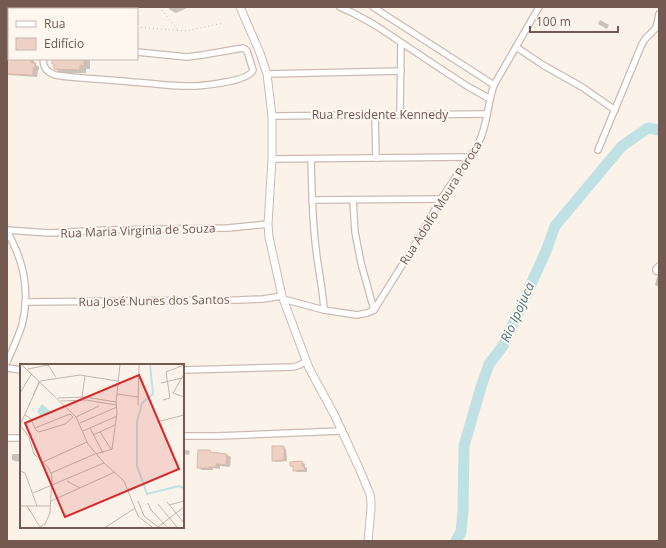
<svg xmlns="http://www.w3.org/2000/svg" width="666" height="548" font-family="'Open Sans',sans-serif">
<style>
.shadow{fill:#0003}
.lines{fill:none;stroke-linecap:round;stroke-linejoin:round}
.river{stroke:#c0e1e3;stroke-width:11}
.building{fill:#edd1c5;stroke:#deb6a7}
.minor-casing{stroke:#ccbab1;stroke-width:8}
.tertiary-casing{stroke:#ccbab1;stroke-width:9}
.path{stroke:#d2b4a7;stroke-width:1;stroke-dasharray:1 3;stroke-linecap:butt}
.minor{stroke:#fff;stroke-width:5.5}
.tertiary{stroke:#fff;stroke-width:7}
.labels{text-anchor:middle;stroke-width:4;stroke-linejoin:round;paint-order:stroke}
.street-label{font-size:12px;fill:#735950;stroke:#fdf7f0}
.water-label{font-size:13px;font-style:italic;fill:#487a7d;stroke:#fdf7f0}
.inset-river{fill:none;stroke:#c0e1e3;stroke-width:2}
.inset-road{fill:none;stroke:#c5b5ac;stroke-width:1}
.view{fill:#d62828;fill-opacity:0.15;stroke:#d62828;stroke-width:2}
.inset-edge{fill:none;stroke:#735950;stroke-width:2}
</style>
<rect width="100%" height="100%" fill="#fbf3ea"/>
<!-- shadow -->
<g class="shadow">
<polygon points="47,7 73,7 72,9 46,9"/>
<polygon points="168,7 189,7 176,13 169,9"/>
<polygon points="600,20 609,25 607,29 598,24"/>
<polygon points="7,39 9,39 9,59 34,59 34,62 36,63 36,65 39,67 39,70 38,70 37,77 7,75"/>
<polygon points="53,59 90,59 90,69 86,69 86,73 61,73 55,69 55,64"/>
<polygon points="657,277 659,277 659,287 655,285"/>
<polygon points="283,447 286,449 287,461 276,462 273,460"/>
<polygon points="185,450 190,451 189,455 184,454"/>
<polygon points="209,451 214,454 227,455 231,457 230,467 220,466 220,469 213,468 213,470 202,470 198,467"/>
<polygon points="12,454 21,454 21,462 15,461 12,460"/>
<polygon points="302,462 305,464 305,467 307,468 307,472 297,472 294,470 294,467 291,466"/>
</g>
<g class="lines">
<!-- river -->
<polyline class="river" points="456,541 461,532 463,511 464,446 481,387 489,364 503,346 546,251 555,226 622,146 648,128 659,130"/>
</g>
<!-- building -->
<g class="building">
<polygon points="7,59 31,59 31,63 35,63 35,68 33,68 33,75 7,74"/>
<polygon points="52,59 84,59 84,66 80,65 80,70 54,69 54,64 52,64"/>
<polygon points="272,446 284,446 284,460 272,461"/>
<polygon points="198,450 210,450 210,452 227,454 226,465 216,464 216,467 209,467 209,468 197,468"/>
<polygon points="302,461 302,466 304,466 305,470 293,471 293,466 290,466 290,462"/>
</g>
<g class="lines">
<!-- minor casing -->
<g class="minor-casing">
<g id="minor">
<polyline points="39,7 39,9"/>
<polyline points="340,7 353,13 375,25 438,67 467,86 490,99"/>
<polyline points="373,7 494,85"/>
<polyline points="516,47 543,65 582,87 615,110"/>
<path d="M 43,59 C 44,69 46,71 55,75 C 80,79 106,79 132,82 C 153,83 175,87 196,86 C 208,85 249,81 253,70 L 247,51 L 245,49 L 243,48 L 202,55 L 187,57 L 137,52"/>
<polyline points="267,74 401,71"/>
<polyline points="375,115 376,158"/>
<polyline points="400,115 401,43"/>
<polyline points="272,116 487,114"/>
<polyline points="598,150 642,44 646,38 655,29 657,24 659,14"/>
<polyline points="272,159 469,157"/>
<path d="M 311,159 C 312,189 312,219 316,249 C 318,269 323,289 324,310"/>
<polyline points="312,200 441,199"/>
<polyline points="353,200 355,232 361,263 374,310"/>
<polyline points="7,230 49,233 108,230 228,228 268,224"/>
<path d="M 7,230 C 10,237 14,245 17,252 C 26,275 28,301 22,325 C 18,338 12,350 7,362"/>
<polyline points="659,266 656,269 656,271 659,272"/>
<path d="M 283,299 L 324,310 L 357,315 L 367,313 L 374,310 L 419,238 L 441,199 L 478,144 C 488,125 487,104 494,85 L 539,7"/>
<polyline points="26,302 238,300 263,299 282,296"/>
<polyline points="7,368 21,370"/>
<polyline points="183,370 293,367 300,365 306,361"/>
<polyline points="183,436 218,436 341,431"/>
<polyline points="7,438 21,438"/>
</g>
</g>
<!-- tertiary casing -->
<g class="tertiary-casing">
<polyline id="tertiary" points="240,7 260,53 267,74 272,116 272,159 268,224 269,237 282,296 309,368 335,416 359,468 370,494 371,502 371,509 368,541"/>
</g>
<!-- path -->
<g class="path">
<polyline points="89,7 89,9"/>
<polyline points="159,7 178,30"/>
<polyline points="67,9 68,7"/>
<polyline points="137,27 173,30 186,31 224,23"/>
</g>
<!-- minor -->
<use href="#minor" class="minor"/>
<!-- tertiary -->
<use href="#tertiary" class="tertiary"/>
</g>
<g class="labels">
<!-- street labels -->
<g class="street-label">
<text x="380" y="119">Rua Presidente Kennedy</text>
<text transform="translate(441 203) rotate(-58)" y="4">Rua Adolfo Moura Poroca</text>
<text transform="translate(138 231) rotate(-2)" y="4">Rua Maria Virgínia de Souza</text>
<text transform="translate(154 301) rotate(-1)" y="4">Rua José Nunes dos Santos</text>
</g>
<!-- water labels -->
<g class="water-label">
<text transform="translate(517 312) rotate(-66)" y="5">Rio Ipojuca</text>
</g>
</g>
<!-- overview -->
<g transform="translate(20 364)">
<rect width="164" height="164" fill="#fbf3ea"/>
<path d="M 22,40 L 33,49 L 32,50 L 21,52 L 17,48 Z" fill="#c0e1e3"/>
<path class="inset-river" d="M 130,1 L 133,30 L 122,39 L 117,58 L 117,102 L 127,130 L 159,122 L 164,124"/>
<path class="inset-road" d="M 2,1 L 56,53 L 68,80 L 84,99 L 104,117 L 118,152 L 132,163M 8,5 L 28,1 L 36,13M 164,10 L 153,29 L 164,33M 141,19 L 162,14M 0,29 L 12,9M 97,30 L 118,33M 13,32 L 19,18M 62,33 L 65,12M 38,34 L 65,33 L 96,38M 143,36 L 150,34 L 146,8 L 164,1M 41,37 L 66,36 L 96,41M 118,41 L 119,1M 5,51 L 10,54 L 15,64 L 17,67 L 19,68 L 45,60 L 53,53 L 50,50 L 15,64M 56,53 L 79,42M 137,58 L 164,51M 60,59 L 97,43M 0,61 L 20,17 L 60,11 L 98,17M 0,61 L 9,73 L 14,90 L 28,103 L 32,112 L 30,149 L 25,160 L 20,163M 70,64 L 83,89M 63,67 L 97,52M 80,68 L 91,85M 73,71 L 95,61M 92,85 L 97,49 L 96,38 L 100,1M 76,90 L 92,85M 23,98 L 67,78M 0,107 L 5,109 L 17,142M 31,109 L 75,90M 47,117 L 60,124M 13,129 L 84,99M 31,137 L 95,108M 118,137 L 124,152 L 138,163M 147,138 L 164,159M 128,139 L 131,146 L 147,163M 138,140 L 157,163M 149,141 L 164,137M 0,142 L 30,142M 7,142 L 20,163M 86,163 L 115,144M 138,163 L 164,143"/>
<path class="view" d="M 119,11 L 159,105 L 45,153 L 5,59 Z"/>
<rect width="164" height="164" class="inset-edge"/>
</g>
<!-- border -->
<rect width="666" height="548" fill="none" stroke="#735950" stroke-width="16"/>
<!-- legend -->
<rect x="8" y="8" width="130" height="52" fill="#fdf7f0" stroke="#c6b8b0"/>
<rect x="16" y="21" width="20" height="6" fill="#ffffff" stroke="#c6b8b0"/>
<text x="44" y="28" font-size="12" fill="#735950">Rua</text>
<rect x="16" y="38" width="20" height="12" fill="#edd1c5" stroke="#c6b8b0"/>
<text x="44" y="48" font-size="12" fill="#735950">Edifício</text>
<!-- scale -->
<path d="M530 26v6h88v-6" fill="none" stroke="#735950" stroke-width="2"/>
<text x="536" y="26" font-size="12" fill="#735950" stroke="#fdf7f0" stroke-width="3" paint-order="stroke">100 m</text>
</svg>
